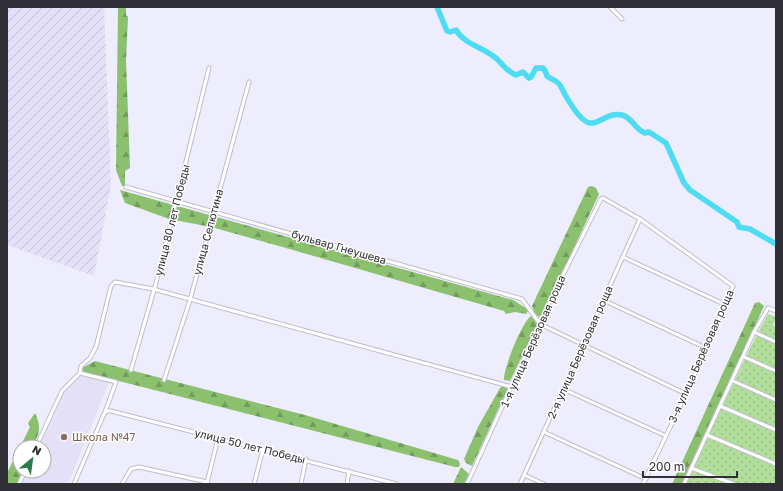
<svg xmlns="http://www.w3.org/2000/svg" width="783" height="491" font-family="'Golos Text',sans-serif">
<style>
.built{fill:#e3e0f8}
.industrial{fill:url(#industrial-furrows)}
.forest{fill:url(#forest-firs)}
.garden{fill:url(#garden-dots)}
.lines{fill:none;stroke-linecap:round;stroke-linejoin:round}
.river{stroke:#4ddcf2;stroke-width:5.5}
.street-casing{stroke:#bebdcc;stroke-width:5}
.street{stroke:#fff;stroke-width:3}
.education-dot{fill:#8d6e63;stroke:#fff;stroke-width:1.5}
.labels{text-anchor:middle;stroke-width:3;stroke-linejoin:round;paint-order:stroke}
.street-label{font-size:11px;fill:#2f2f35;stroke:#fff}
.education-label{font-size:11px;fill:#785e54;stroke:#fff;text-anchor:start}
</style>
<defs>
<pattern id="industrial-furrows" width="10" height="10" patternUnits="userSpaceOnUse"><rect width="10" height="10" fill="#e3e0f8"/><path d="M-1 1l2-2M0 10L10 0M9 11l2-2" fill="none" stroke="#c3c0d5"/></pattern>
<pattern id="forest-firs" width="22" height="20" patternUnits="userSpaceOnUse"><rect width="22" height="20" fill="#8bc06f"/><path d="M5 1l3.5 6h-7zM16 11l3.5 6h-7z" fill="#729c5c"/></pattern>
<pattern id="garden-dots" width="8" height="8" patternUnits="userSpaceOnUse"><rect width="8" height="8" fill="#b2de9c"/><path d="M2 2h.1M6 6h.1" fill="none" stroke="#99bf87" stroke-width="1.8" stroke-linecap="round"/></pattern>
</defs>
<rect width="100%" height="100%" fill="#eeedfd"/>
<!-- built -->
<polygon class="built" points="78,375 109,382 68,484 21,484 26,471 44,471 44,447 37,447 63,391"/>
<!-- industrial -->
<polygon class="industrial" points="7,7 104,7 111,185 94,276 7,245"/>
<!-- forest -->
<g class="forest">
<polygon points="118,7 126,7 126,15 128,17 126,60 130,168 125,171 125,186 122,186 116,170"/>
<polygon points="592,186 596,188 599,194 544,312 539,317 535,314 532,306 588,187"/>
<polygon points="120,190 513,300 529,310 526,314 515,312 506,314 504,311 286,248 211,227 169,219 125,203"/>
<polygon points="759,302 764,306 683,484 672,484 755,303"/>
<path d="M 531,316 L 538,323 L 510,381 L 504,380 C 503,369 522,322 531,316 Z"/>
<polygon points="95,361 305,415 458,460 460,464 459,467 455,467 115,380 83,373 82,368"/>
<polygon points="502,386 507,388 507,390 472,466 466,463 464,459 478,427 500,388"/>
<path d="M 35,413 C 42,428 39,433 33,447 L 20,447 L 30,427 L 28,423 Z"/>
<polygon points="20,447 20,471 22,471 17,484 7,484 7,473"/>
<polygon points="461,467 469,474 464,484 453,484"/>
</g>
<!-- garden -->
<polygon class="garden" points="768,314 776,317 773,326 776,327 776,484 685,484 756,336"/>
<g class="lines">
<!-- river -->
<path class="river" d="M 437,7 L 447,31 L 450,32 L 456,30 C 466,46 487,48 499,61 C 505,67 508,72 516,75 L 523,72 L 529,78 L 531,77 L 536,68 L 543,68 C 545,70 546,73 547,76 C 552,80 559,81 561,87 C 565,95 581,125 592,123 C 602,122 609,112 622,115 C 633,118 635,130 645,133 L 649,132 L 666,143 L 684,183 L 690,190 L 737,222 L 739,227 L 750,229 L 776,244"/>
<!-- street casing -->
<g class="street-casing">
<g id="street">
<polyline points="610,7 622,19"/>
<polyline points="126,187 522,299 540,324 686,394"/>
<polyline points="623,257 726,305"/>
<polyline points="603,300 706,348"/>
<polyline points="754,332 776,342"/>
<polyline points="744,357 776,371"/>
<polyline points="131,370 156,283 209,68"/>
<polyline points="80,373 116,382 105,412"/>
<polyline points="164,380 190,300 249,82"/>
<polyline points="733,381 776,400"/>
<polyline points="563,389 666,436"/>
<polyline points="720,406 776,430"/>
<polyline points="544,432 646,479"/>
<polyline points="707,435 776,464"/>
<polyline points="36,447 62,391 80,373 81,366 90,358 96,347 111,286 115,282 153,289 512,387"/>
<polyline points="691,468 734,484"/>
<polyline points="524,475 544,484"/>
<polyline points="207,483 218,438"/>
<polyline points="19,484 25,471"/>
<polyline points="74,484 104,414 107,411 111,411 397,484"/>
<polyline points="122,484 131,469 139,467 207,482"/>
<polyline points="254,484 263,449"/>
<polyline points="301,484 306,459"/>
<polyline points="347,484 349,471"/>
<polyline points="467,484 551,299 601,199 603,198 640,219 733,286 686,394 643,484"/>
<polyline points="520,484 640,219"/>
<polyline points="684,484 754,332 768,308 776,311"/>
</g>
</g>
<!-- street -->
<use href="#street" class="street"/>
</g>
<!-- markers -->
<circle class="education-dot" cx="64" cy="437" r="4"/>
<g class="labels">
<!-- street labels -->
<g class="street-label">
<text transform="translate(172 220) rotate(-76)" y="4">улица 80 лет Победы</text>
<text transform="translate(208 232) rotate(-75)" y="4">улица Селютина</text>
<text transform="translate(339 247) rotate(16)" y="4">бульвар Гнеушева</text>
<text transform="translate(533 341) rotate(-66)" y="4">1-я улица Берёзовая роща</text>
<text transform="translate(580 352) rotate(-66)" y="4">2-я улица Берёзовая роща</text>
<text transform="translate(701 356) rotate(-66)" y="4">3-я улица Берёзовая роща</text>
<text transform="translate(250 446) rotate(14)" y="4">улица 50 лет Победы</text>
</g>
<!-- education labels -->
<g class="education-label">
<text x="72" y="441">Школа №47</text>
</g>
</g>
<!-- border -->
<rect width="783" height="491" fill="none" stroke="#2f2f35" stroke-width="16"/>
<!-- north arrow -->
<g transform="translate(32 459) rotate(29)"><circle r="19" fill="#ffffff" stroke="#acacae"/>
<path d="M0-3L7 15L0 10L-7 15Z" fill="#297b4c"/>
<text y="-6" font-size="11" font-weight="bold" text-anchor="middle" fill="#2f2f35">N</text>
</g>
<!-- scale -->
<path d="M643 471v6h94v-6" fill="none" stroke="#2f2f35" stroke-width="2"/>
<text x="649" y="471" font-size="12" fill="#2f2f35" stroke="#ffffff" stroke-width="3" paint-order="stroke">200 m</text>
</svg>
